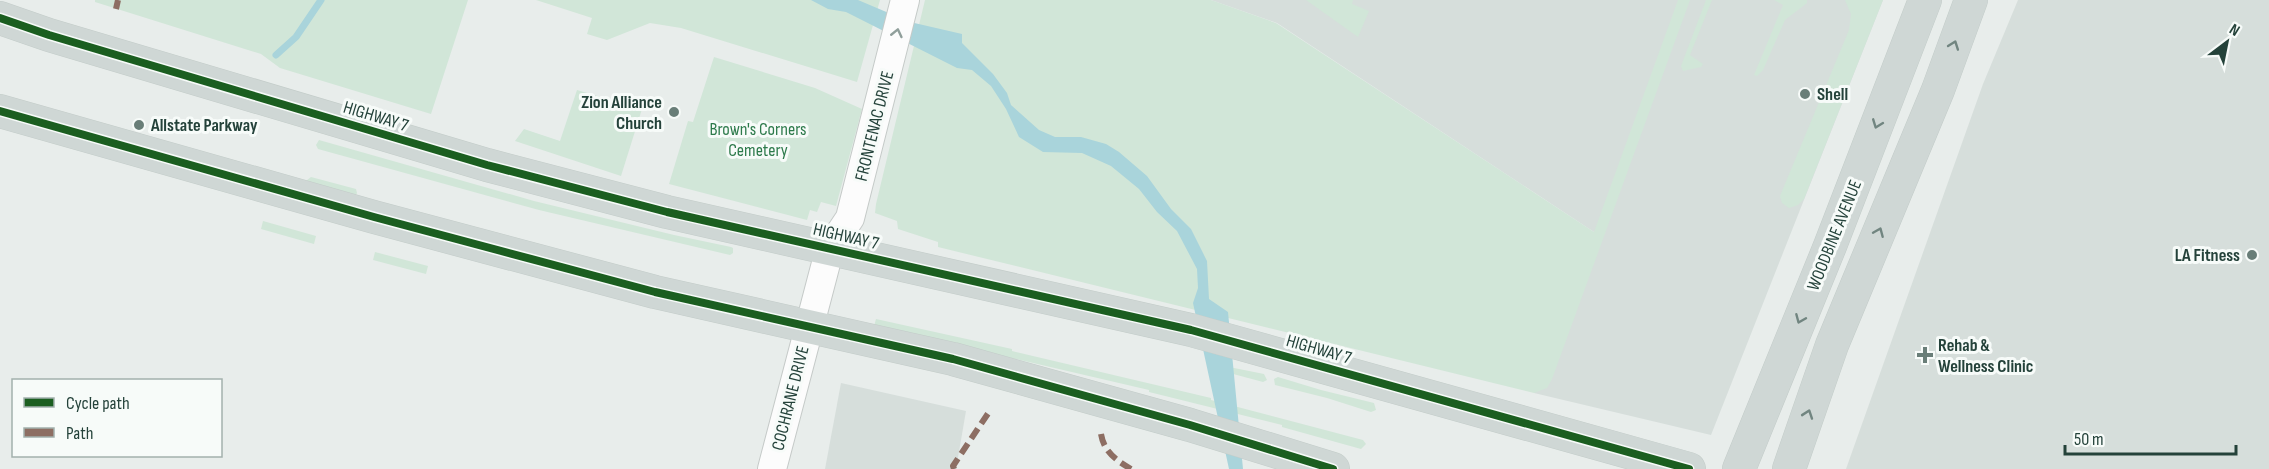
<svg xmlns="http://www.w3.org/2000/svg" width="2269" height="469" font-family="'Sofia Sans Condensed',sans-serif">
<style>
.built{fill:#d6dedb}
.green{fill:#d1e6d8}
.water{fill:#a9d4db}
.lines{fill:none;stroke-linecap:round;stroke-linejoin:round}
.stream{stroke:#a9d4db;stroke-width:7}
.minor-casing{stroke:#c5cac8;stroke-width:30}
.major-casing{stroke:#c3ccc9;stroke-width:34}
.minor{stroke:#fcfcfc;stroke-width:28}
.major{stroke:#cfd7d5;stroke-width:33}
.quiet{stroke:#8d6e63;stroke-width:6;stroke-dasharray:12 6;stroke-linecap:butt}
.cycleway-casing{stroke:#f7fbf9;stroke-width:11}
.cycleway{stroke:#1b5e20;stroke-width:8}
.oneway{stroke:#909f9b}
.oneway2{stroke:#718580}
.poi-dot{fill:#697e78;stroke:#f7fbf9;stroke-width:2}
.labels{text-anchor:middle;stroke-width:6;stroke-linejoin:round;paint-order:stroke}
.poi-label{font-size:18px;font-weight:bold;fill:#24423a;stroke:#f7fbf9;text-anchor:start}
.street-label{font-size:18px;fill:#24423a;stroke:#f7fbf9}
.park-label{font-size:18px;fill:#2d7a4b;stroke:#f7fbf9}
</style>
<rect width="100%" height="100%" fill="#e8edeb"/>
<!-- built -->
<g class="built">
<polygon points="1211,0 1883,0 1711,435 1534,393 1594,232 1277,23"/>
<polygon points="2018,0 2269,0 2269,469 1846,469 1983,84"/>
<polygon points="841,383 966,411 956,469 825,469"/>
</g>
<!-- green -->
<g class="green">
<polygon points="95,0 468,0 431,114 280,68 261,54 95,2"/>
<polygon points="536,0 880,0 857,82 681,28 650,23 607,40 587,34 592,18"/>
<polygon points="925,0 1211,0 1276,23 1594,232 1678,0 1690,0 1552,379 1547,388 1534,393 938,247 938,242 898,229 897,221 875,213 876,204"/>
<polygon points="1306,0 1353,0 1352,4 1369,11 1358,37"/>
<polygon points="1706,0 1712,0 1690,55 1703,64 1701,67 1683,71 1681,66"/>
<polygon points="1774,0 1807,0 1807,3 1785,20 1763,70 1757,76 1754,75 1783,5"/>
<polygon points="1845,0 1883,0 1804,199 1798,205 1789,208 1782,203 1780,196 1849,30 1851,14"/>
<polygon points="714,57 815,88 862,109 836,206 821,202 817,212 810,210 807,220 669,184 688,121 693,122"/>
<polygon points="577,90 642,109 621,176 515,141 524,129 560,141"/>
<polygon points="319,140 534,201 674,235 731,247 733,248 733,253 730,255 539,210 318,149 316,145"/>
<polygon points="311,177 356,189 357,193 356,195 306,181"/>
<polygon points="263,221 316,236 314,244 261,229"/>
<polygon points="375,252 428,266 426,274 373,260"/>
<polygon points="876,319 1012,349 1012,351 1211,398 1211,400 1363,440 1366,444 1361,449 1282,427 1282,425 1149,392 1149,390 874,326"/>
<polygon points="1224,366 1264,374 1267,380 1263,382 1222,371"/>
<polygon points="1278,377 1321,390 1374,403 1376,410 1371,412 1327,398 1275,385 1274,379"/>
</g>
<!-- water -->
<polygon class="water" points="811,0 858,0 910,22 962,34 962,43 993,74 1007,93 1011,105 1039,130 1055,137 1081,137 1106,144 1119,152 1147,176 1171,209 1191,229 1207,261 1209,299 1228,312 1243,469 1229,469 1193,303 1198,288 1197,269 1177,231 1157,212 1139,189 1111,166 1082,153 1043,152 1019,137 1006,109 991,86 972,70 957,68 846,12 828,9"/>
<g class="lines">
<!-- stream -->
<polyline class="stream" points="276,55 296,37 321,0"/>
<!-- minor casing -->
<g class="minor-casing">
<polyline id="minor" points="772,469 830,248 850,218 905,0"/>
</g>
<!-- major casing -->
<g class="major-casing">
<g id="major">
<polyline points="0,18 49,35 487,165 667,212 1191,330 1689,469"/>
<polyline points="0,111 374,217 655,292 953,359 1190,425 1333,469"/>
<polyline points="1739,469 1830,246 1925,0"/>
<polyline points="1789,469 1832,345 1938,90 1971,0"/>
</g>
</g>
<!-- minor -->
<use href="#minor" class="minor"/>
<!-- major -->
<use href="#major" class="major"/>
<!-- quiet -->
<g class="quiet">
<polyline points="116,9 118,0"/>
<path d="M 1101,434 C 1104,452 1116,460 1131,469"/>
<polyline points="954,469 953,466 989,412"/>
</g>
<!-- cycleway casing -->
<g class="cycleway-casing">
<g id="cycleway">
<polyline points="0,18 49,35 487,165 667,212 1191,330 1689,469"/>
<polyline points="0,111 374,217 655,292 953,359 1190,425 1333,469"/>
</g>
</g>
<!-- cycleway -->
<use href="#cycleway" class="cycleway"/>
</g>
<!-- one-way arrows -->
<defs><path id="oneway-chevron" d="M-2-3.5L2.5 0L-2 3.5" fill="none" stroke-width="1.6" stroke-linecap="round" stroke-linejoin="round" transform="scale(1.5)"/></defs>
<use class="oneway" href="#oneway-chevron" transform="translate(897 33) rotate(-77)"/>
<g class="oneway2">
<use href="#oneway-chevron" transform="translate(1954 45) rotate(-70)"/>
<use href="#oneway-chevron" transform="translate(1877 124) rotate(111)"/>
<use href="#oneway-chevron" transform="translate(1879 232) rotate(-67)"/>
<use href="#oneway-chevron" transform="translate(1800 319) rotate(113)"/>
<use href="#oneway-chevron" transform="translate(1808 414) rotate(-71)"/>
</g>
<!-- markers -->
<g class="poi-dot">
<circle cx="1805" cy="94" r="6"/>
<circle cx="674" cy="112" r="6"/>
<circle cx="139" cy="125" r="6"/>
<circle cx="2252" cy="255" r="6"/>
<path d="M1922 346h6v6h6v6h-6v6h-6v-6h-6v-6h6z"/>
</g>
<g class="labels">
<!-- poi labels -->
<g class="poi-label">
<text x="1817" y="100">Shell</text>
<text x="662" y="108" text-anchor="end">Zion Alliance<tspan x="662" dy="21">Church</tspan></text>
<text x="151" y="131">Allstate Parkway</text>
<text x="2240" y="261" text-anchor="end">LA Fitness</text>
<text x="1938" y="351">Rehab &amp;<tspan x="1938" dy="21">Wellness Clinic</tspan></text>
</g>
<!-- street labels -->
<g class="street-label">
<text transform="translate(376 116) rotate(17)" y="6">HIGHWAY 7</text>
<text transform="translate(874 126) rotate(-76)" y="6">FRONTENAC DRIVE</text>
<text transform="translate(1834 235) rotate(-68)" y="6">WOODBINE AVENUE</text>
<text transform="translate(846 236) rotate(13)" y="6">HIGHWAY 7</text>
<text transform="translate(1319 349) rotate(16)" y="6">HIGHWAY 7</text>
<text transform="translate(790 398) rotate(-76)" y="6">COCHRANE DRIVE</text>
</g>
<!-- park labels -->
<g class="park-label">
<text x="758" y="135">Brown's Corners<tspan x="758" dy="21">Cemetery</tspan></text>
</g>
</g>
<!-- legend -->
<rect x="12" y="379" width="210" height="78" fill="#f7fbf9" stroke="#a3b1ad" stroke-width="1.5"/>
<rect x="24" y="398" width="30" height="9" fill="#1b5e20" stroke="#a3b1ad" stroke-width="1.5"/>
<text x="66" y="409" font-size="18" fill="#24423a">Cycle path</text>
<rect x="24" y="428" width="30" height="9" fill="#8d6e63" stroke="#a3b1ad" stroke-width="1.5"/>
<text x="66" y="439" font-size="18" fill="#24423a">Path</text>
<!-- north arrow -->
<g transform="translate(2227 42) rotate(32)" stroke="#f7fbf9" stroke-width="4.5" paint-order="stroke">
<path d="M0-4.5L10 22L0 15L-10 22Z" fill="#24423a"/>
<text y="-9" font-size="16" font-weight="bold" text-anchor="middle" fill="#24423a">N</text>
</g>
<!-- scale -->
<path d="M2065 445v9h171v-9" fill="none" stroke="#24423a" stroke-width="3"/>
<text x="2074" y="445" font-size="18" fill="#24423a" stroke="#f7fbf9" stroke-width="4.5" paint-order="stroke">50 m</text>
</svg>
